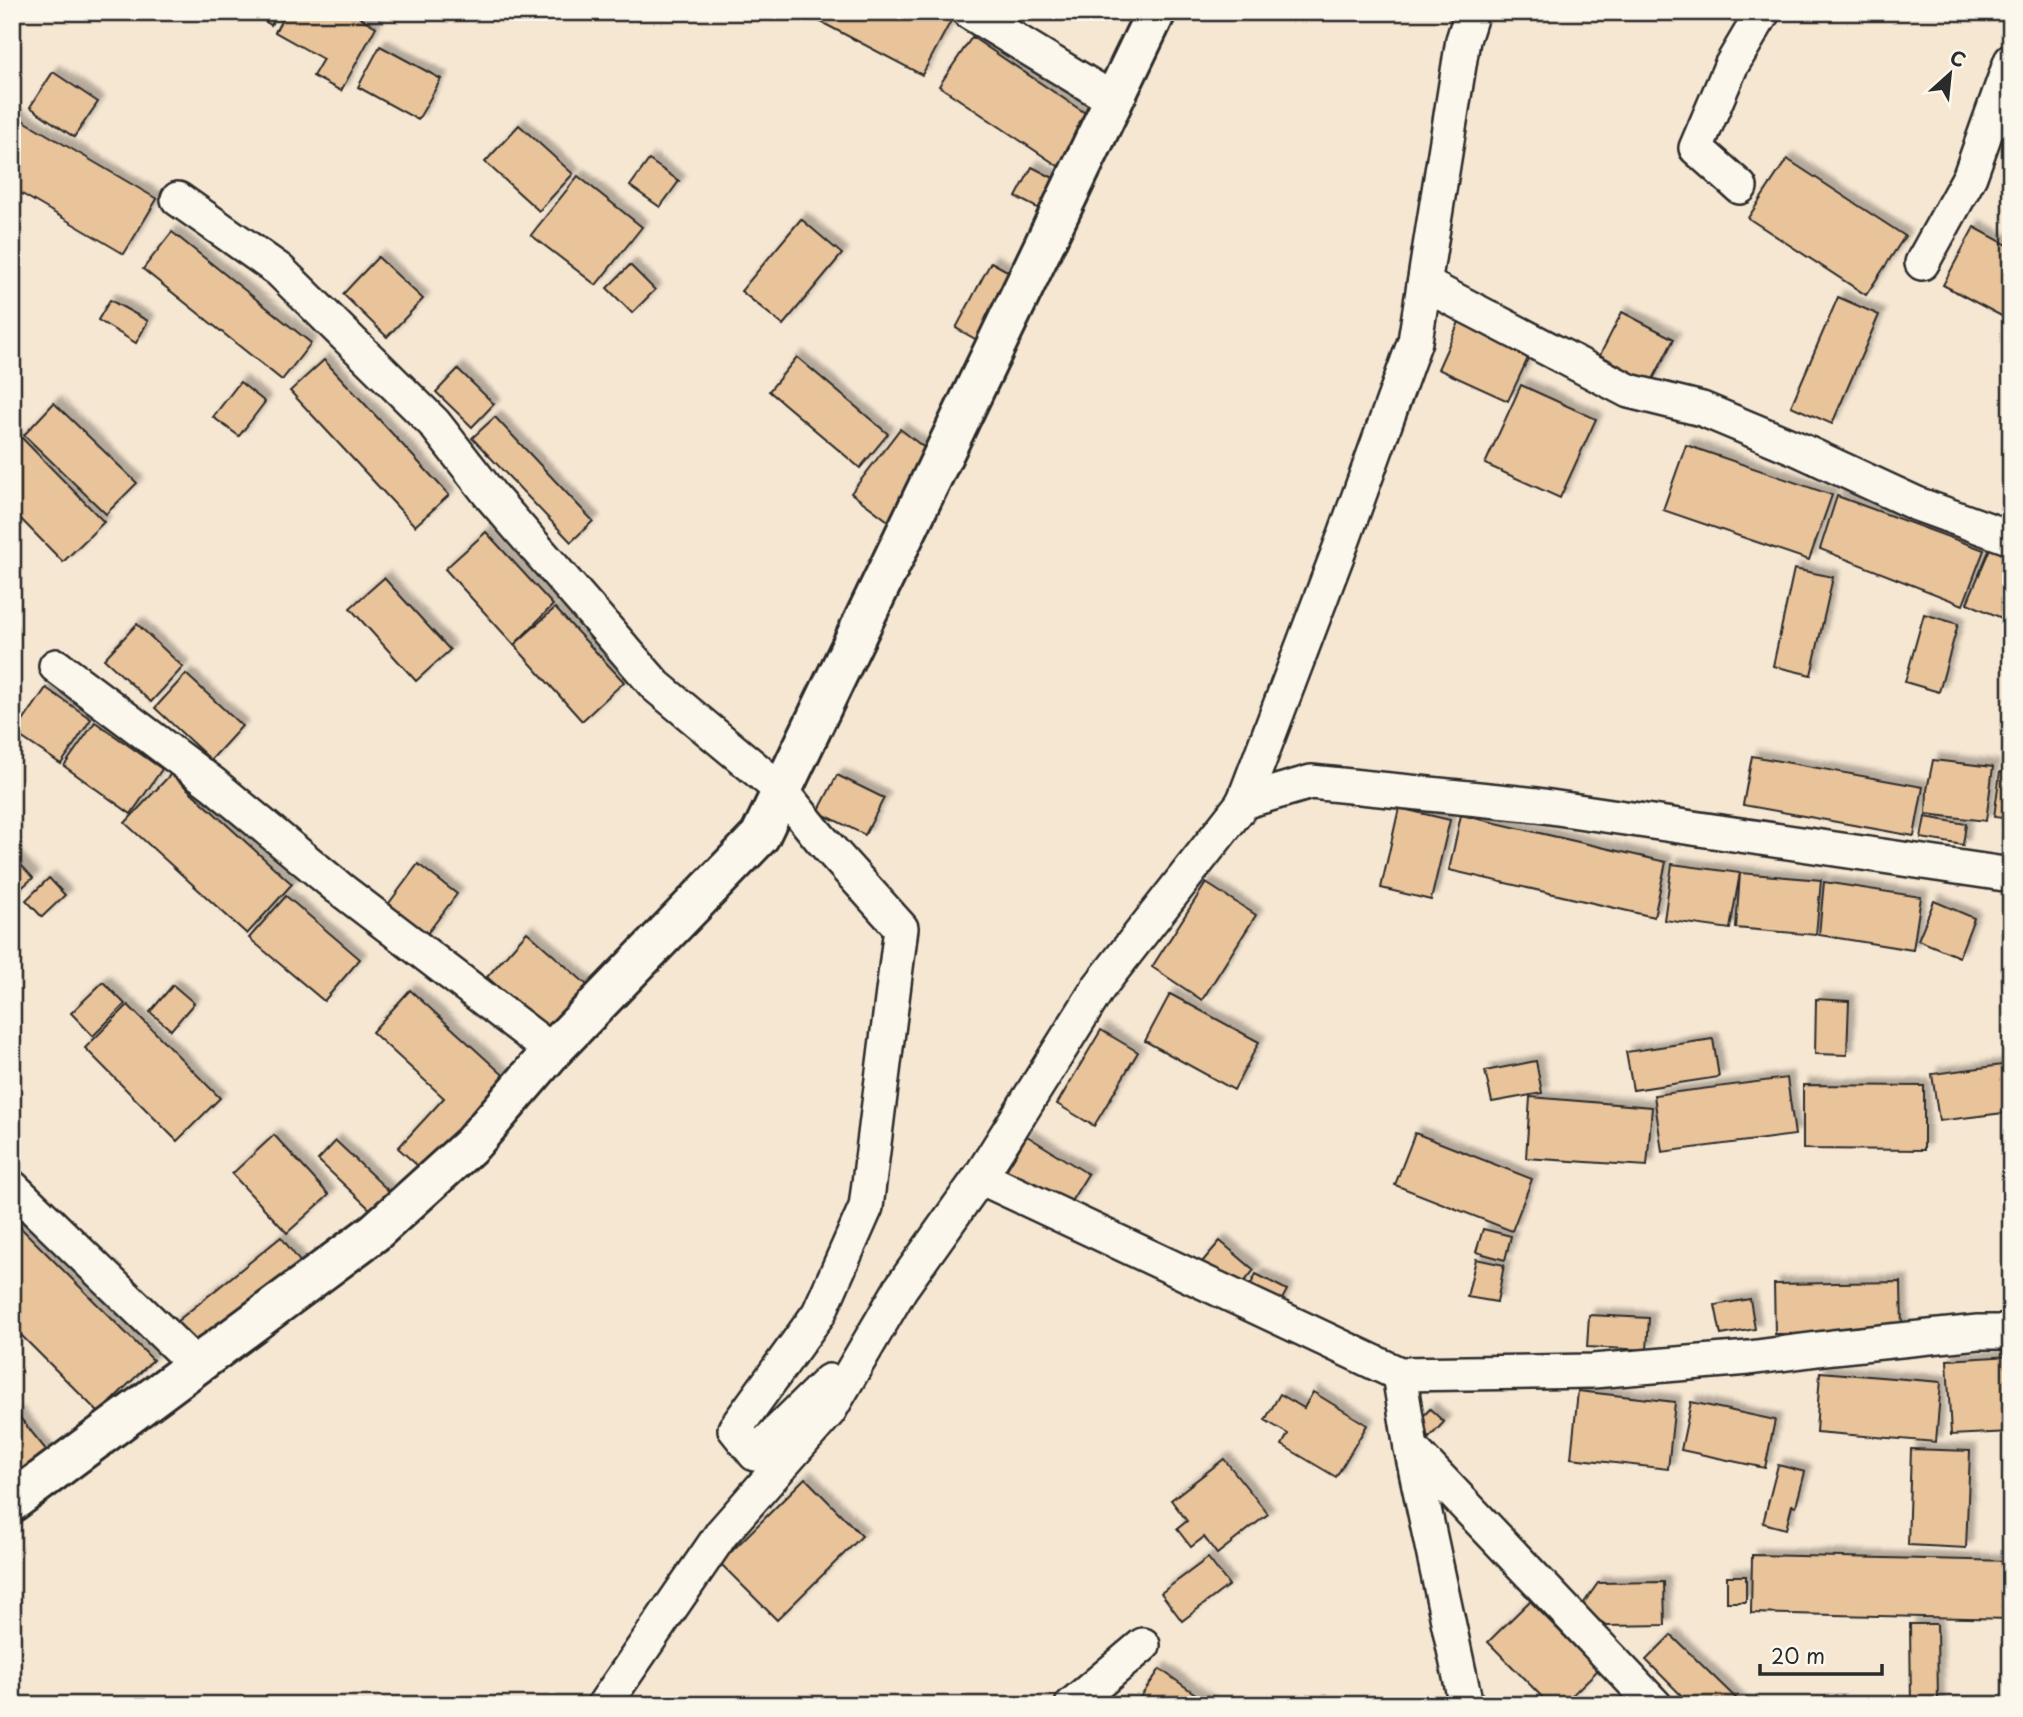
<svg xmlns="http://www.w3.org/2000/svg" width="2023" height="1717" font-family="'Playpen Sans',sans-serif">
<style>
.building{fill:#e9c39a;stroke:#2b2b2b;stroke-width:2;filter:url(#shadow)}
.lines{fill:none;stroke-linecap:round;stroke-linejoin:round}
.street-casing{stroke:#2b2b2b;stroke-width:38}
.secondary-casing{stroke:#2b2b2b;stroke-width:44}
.street{stroke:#fbf7ec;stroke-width:33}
.secondary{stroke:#fbf7ec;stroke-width:38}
</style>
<defs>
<filter id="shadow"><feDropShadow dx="6" dy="-6" stdDeviation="2" flood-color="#0004"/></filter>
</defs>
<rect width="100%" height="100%" fill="#f6e7d3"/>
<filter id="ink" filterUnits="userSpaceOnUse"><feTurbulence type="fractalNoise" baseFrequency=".0143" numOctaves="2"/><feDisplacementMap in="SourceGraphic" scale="14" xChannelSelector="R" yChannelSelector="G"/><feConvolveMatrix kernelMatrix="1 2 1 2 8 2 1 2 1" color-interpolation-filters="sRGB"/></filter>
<g filter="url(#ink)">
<!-- building -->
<g class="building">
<polygon points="250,12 279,12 271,25"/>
<polygon points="286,12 350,12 376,27 341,91 313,76 323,59 275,32"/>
<polygon points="802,12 944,12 953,17 922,75"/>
<polygon points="972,37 1100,123 1067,172 939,86"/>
<polygon points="380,46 441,79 418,120 358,87"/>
<polygon points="53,72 98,102 74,137 30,107"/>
<polygon points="12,114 157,199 124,254 12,188"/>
<polygon points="519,125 573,174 539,211 485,162"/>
<polygon points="1787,159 1905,236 1866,295 1748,218"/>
<polygon points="649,160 679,181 660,207 630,186"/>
<polygon points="1032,167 1065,184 1049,214 1016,197"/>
<polygon points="578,176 642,227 596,285 531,235"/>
<polygon points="801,219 842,254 783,325 741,291"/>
<polygon points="1974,227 2011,247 2011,321 1943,285"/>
<polygon points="172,232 311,343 282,380 143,269"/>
<polygon points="378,257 423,299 387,337 343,294"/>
<polygon points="991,262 1020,278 984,344 956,328"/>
<polygon points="630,265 655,290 632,313 607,288"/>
<polygon points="1838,297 1879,315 1832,424 1791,406"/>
<polygon points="110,300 148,321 136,343 98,320"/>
<polygon points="1622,312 1674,339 1651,383 1600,355"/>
<polygon points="1459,322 1530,354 1508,401 1438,369"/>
<polygon points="797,357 888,434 860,468 769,391"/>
<polygon points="324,360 449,495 415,526 290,391"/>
<polygon points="458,369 494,404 472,427 436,392"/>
<polygon points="240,382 265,402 239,436 213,417"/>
<polygon points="1521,385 1596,419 1560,498 1485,464"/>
<polygon points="54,403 137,483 106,514 24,435"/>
<polygon points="495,417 593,521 571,542 472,438"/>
<polygon points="900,429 940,460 891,523 851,493"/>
<polygon points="21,437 104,522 63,562 12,510 12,446"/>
<polygon points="1686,445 1832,495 1809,560 1663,510"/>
<polygon points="1837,496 1984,550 1963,605 1820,549"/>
<polygon points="486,532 553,605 514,645 445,569"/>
<polygon points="1991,546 2011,554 2011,622 1967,603"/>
<polygon points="1794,569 1833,577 1811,675 1773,666"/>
<polygon points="384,578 450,650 416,681 350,608"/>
<polygon points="555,608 624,682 582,721 514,645"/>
<polygon points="1924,614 1958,624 1939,692 1905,682"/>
<polygon points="137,624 183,667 151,702 104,659"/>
<polygon points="186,674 242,726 211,760 155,708"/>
<polygon points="46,688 91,719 61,764 15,733"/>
<polygon points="95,722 162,769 131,814 64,766"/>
<polygon points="1752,756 1923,787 1914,836 1743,805"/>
<polygon points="1933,760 1993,767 1986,821 1926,814 1927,790"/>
<polygon points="2000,772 2011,773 2011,819 1994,817"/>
<polygon points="171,774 292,884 247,934 125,823"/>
<polygon points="837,775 884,798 865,835 818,812"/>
<polygon points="1399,808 1450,820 1431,900 1381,888"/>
<polygon points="1461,815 1666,862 1654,917 1449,870"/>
<polygon points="1925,817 1966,824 1963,845 1921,838"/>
<polygon points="12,855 33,878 12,896"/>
<polygon points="418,864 457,894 423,939 384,910"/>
<polygon points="1672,864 1740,873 1730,929 1664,920"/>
<polygon points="1740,873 1821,880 1816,935 1736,928"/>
<polygon points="49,878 65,895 42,917 26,900"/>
<polygon points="1824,882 1921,897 1913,950 1819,935"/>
<polygon points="1206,883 1256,915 1202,1000 1152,967"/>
<polygon points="286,896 360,959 324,1001 249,938"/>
<polygon points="1934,901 1974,918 1959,957 1918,940"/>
<polygon points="527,932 594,991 554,1037 487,977"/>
<polygon points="103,982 125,1004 93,1036 71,1013"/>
<polygon points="173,985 194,1003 171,1030 150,1012"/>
<polygon points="410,990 512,1083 428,1175 398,1148 444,1098 372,1032"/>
<polygon points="1170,994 1259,1042 1234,1090 1145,1041"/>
<polygon points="1816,999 1849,1001 1847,1055 1815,1054"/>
<polygon points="128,1005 220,1098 177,1141 85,1048"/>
<polygon points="1101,1030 1138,1052 1094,1126 1057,1104"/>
<polygon points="1713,1039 1719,1077 1633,1090 1626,1052"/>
<polygon points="1536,1061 1542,1093 1492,1102 1485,1071"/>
<polygon points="2011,1064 2011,1112 1939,1121 1932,1074"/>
<polygon points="1787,1078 1795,1135 1662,1152 1654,1095"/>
<polygon points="1803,1085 1924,1086 1924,1150 1803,1149"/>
<polygon points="1530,1097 1652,1107 1647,1166 1526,1158"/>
<polygon points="1415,1133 1532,1179 1512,1231 1395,1185"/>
<polygon points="274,1135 329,1195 287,1233 232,1174"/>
<polygon points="1027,1136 1088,1174 1065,1211 1004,1174"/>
<polygon points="336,1141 392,1194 374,1213 318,1160"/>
<polygon points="12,1219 153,1360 99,1413 12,1326"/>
<polygon points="1483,1229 1511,1236 1505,1260 1476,1252"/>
<polygon points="281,1237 307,1271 196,1360 170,1327"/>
<polygon points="1220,1241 1254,1270 1237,1291 1202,1262"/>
<polygon points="1476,1259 1504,1265 1497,1302 1467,1297"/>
<polygon points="1256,1274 1287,1290 1276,1311 1245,1296"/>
<polygon points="1901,1282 1902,1333 1775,1334 1774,1284"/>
<polygon points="1750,1299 1755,1329 1721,1335 1715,1305"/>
<polygon points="1589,1315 1649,1318 1647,1350 1587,1347"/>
<polygon points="2011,1356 2011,1432 1951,1435 1947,1360"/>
<polygon points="1820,1372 1941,1382 1936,1442 1816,1432"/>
<polygon points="1578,1391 1675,1402 1668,1469 1571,1458"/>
<polygon points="1313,1392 1367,1425 1336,1477 1282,1445 1288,1434 1265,1420 1280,1394 1304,1408"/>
<polygon points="1691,1402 1775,1420 1765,1468 1681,1450"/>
<polygon points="1430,1409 1444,1422 1429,1438 1415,1425"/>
<polygon points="17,1414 56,1462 12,1498 12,1418"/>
<polygon points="1911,1449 1970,1451 1966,1548 1908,1545"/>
<polygon points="1224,1459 1268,1514 1217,1554 1204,1537 1191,1547 1177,1529 1187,1521 1171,1500"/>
<polygon points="1778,1465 1805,1472 1796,1506 1792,1505 1786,1529 1763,1523"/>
<polygon points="805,1478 862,1536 777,1620 720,1563"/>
<polygon points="1752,1555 2011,1561 2011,1619 1751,1613"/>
<polygon points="1208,1558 1229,1585 1182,1621 1161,1593"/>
<rect x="1727" y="1576" width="19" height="26"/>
<polygon points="1664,1582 1665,1625 1607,1626 1581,1607 1598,1583"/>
<polygon points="1530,1601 1598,1670 1562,1705 1550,1705 1488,1642"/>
<polygon points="1910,1624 1937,1624 1938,1705 1911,1705"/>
<polygon points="1671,1635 1743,1705 1691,1705 1646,1660"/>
<polygon points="1160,1669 1211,1705 1135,1705"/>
</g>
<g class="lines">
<!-- street casing -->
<g class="street-casing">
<g id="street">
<polyline points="969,12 1114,100"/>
<polyline points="1740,187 1696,148 1731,66 1763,12"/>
<polyline points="178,199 279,270 434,423 491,496 656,686 782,791 820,838 901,928 866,1207 819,1313 735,1429 755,1454 829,1381"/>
<polyline points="1922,263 1970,176 2011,61"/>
<polyline points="1424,284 1629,391 1702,409 1798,449 1917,504 2011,538"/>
<polyline points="56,666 213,784 339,888 552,1051"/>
<polyline points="1243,802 1311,782 1537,805 2011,875"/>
<polyline points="980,1177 1399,1374 1593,1371 1749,1358 1833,1347 1978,1332 2011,1332"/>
<polyline points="12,1187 196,1365"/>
<polyline points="1399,1374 1411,1448 1466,1705"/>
<polyline points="1411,1448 1655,1705"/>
<polyline points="604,1705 722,1533 829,1411 901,1288 980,1177 1099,987 1243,803 1343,540 1415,341 1463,40 1472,12"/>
<polyline points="1072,1705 1143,1645"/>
</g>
</g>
<!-- secondary casing -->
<g class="secondary-casing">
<polyline id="secondary" points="12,1502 375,1232 472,1144 552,1051 760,836 1156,12"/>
</g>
<!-- street -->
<use href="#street" class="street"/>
<!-- secondary -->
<use href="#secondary" class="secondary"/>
</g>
</g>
<!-- margin -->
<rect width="2023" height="1717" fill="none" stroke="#fbf7ec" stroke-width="42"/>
<rect x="21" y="21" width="1981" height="1675" fill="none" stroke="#2b2b2b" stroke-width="2.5" filter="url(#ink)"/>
<!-- north arrow -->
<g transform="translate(1950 74) rotate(27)" stroke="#fbf7ec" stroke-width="5" paint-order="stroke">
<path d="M0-5L12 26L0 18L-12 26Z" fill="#2b2b2b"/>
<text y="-10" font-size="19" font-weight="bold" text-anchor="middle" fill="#2b2b2b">С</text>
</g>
<!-- scale -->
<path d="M1760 1664v10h122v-10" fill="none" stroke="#2b2b2b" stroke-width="3.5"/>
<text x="1771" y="1664" font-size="21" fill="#2b2b2b" stroke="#fbf7ec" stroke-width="5" paint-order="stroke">20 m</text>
</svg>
